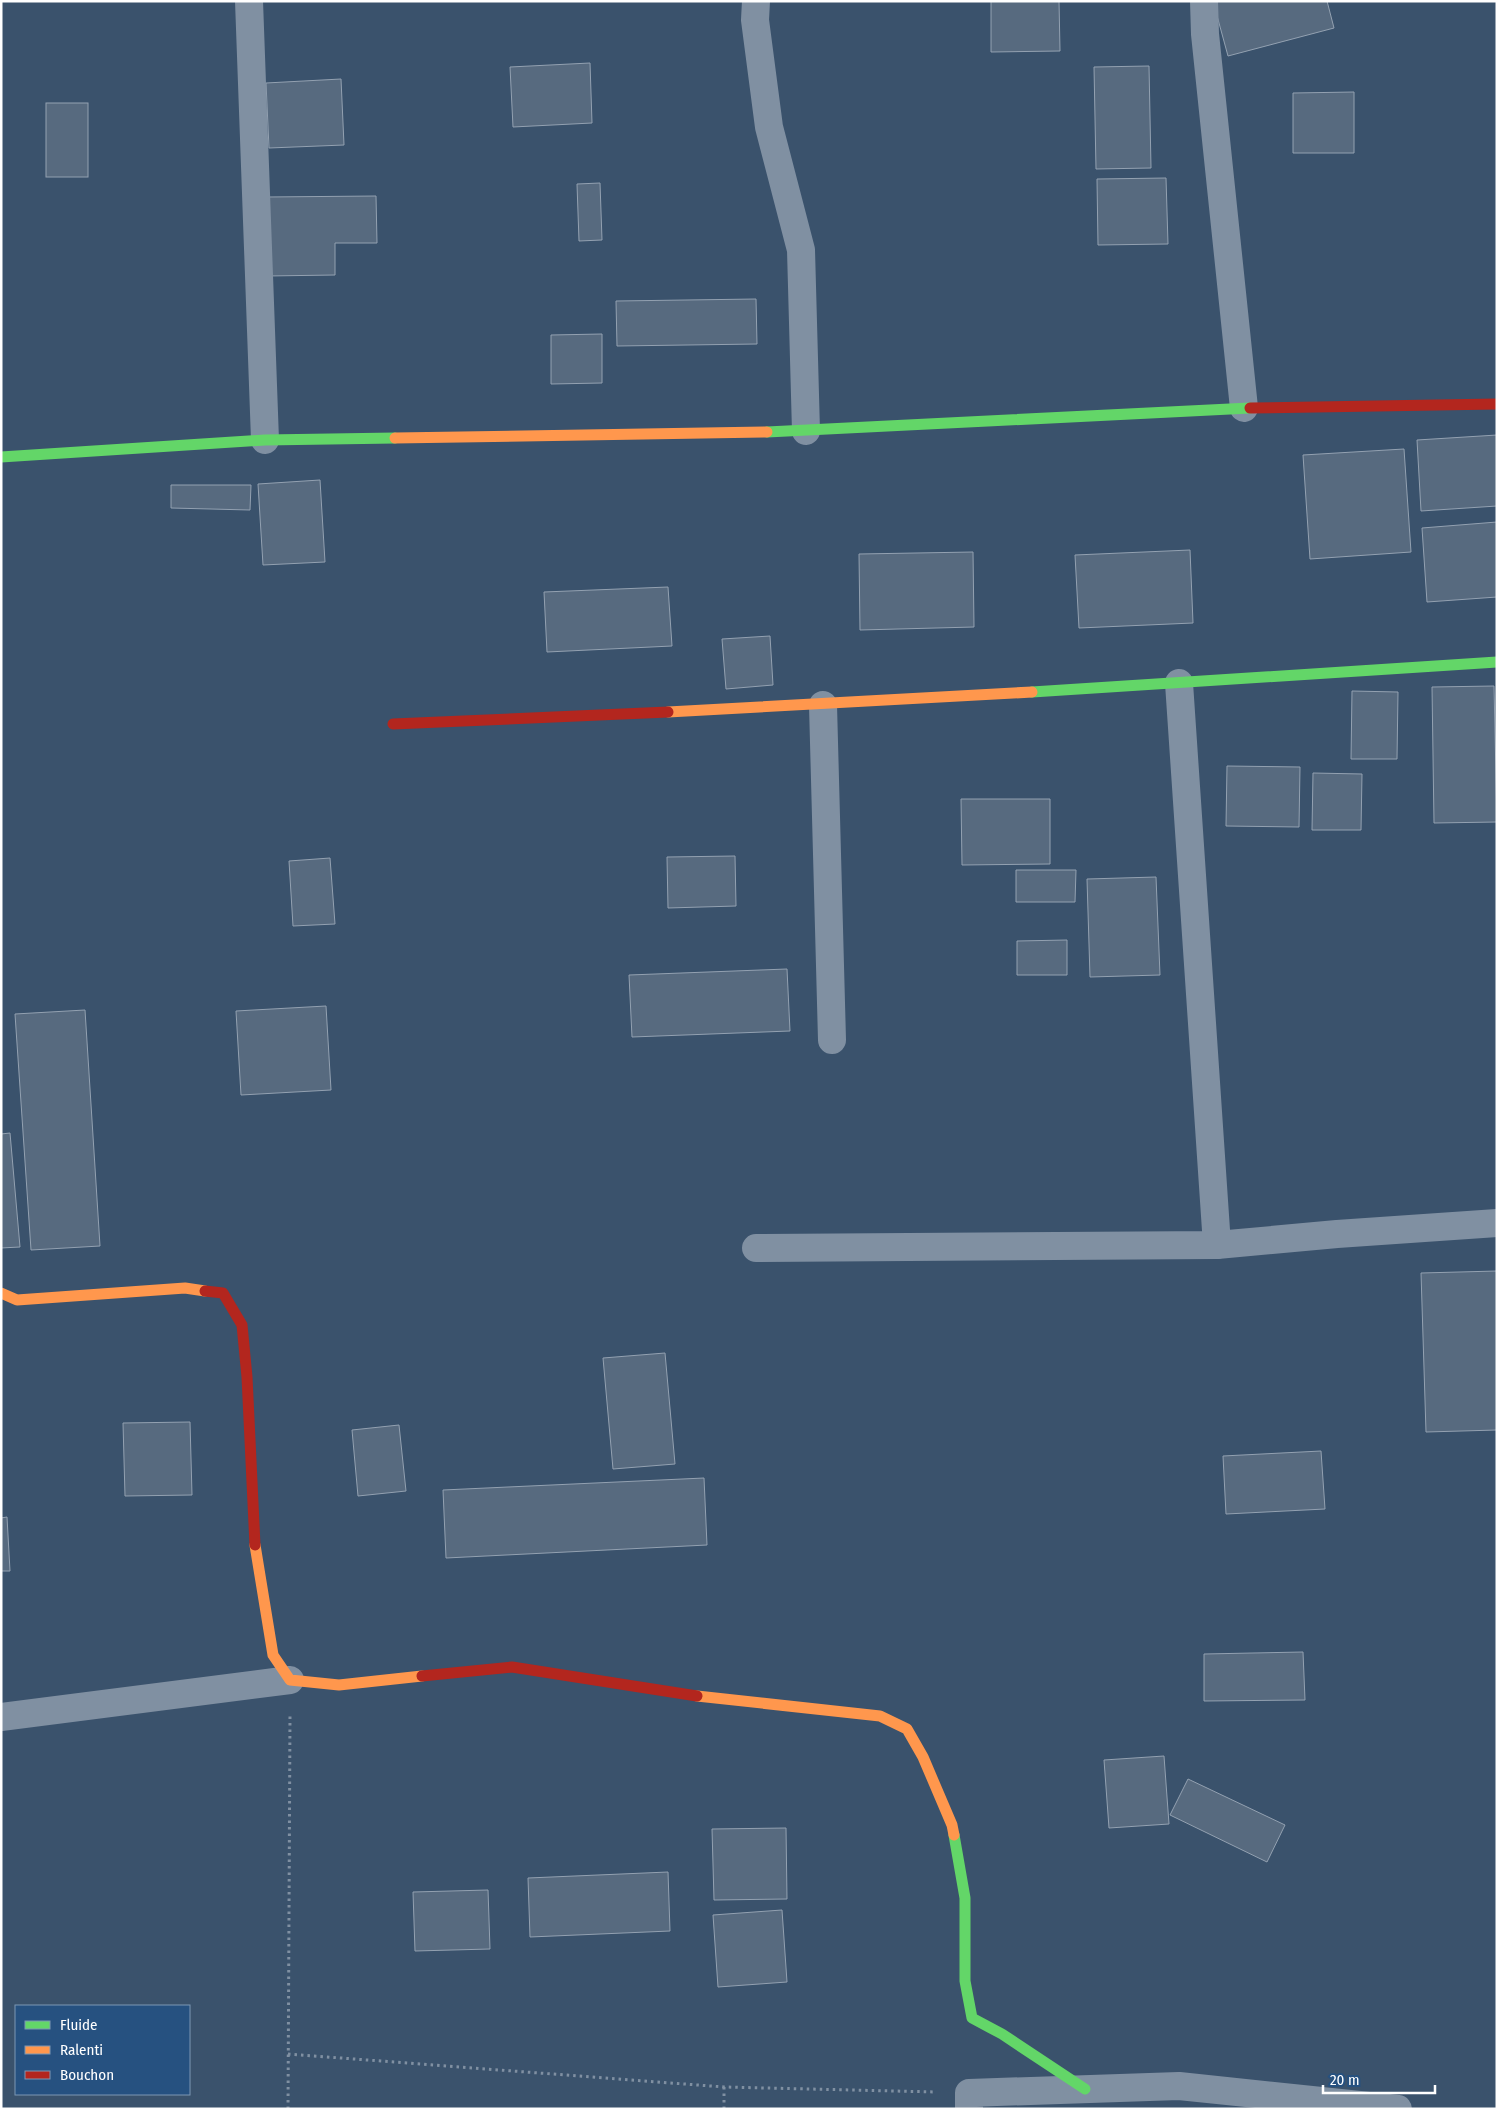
<svg xmlns="http://www.w3.org/2000/svg" width="1498" height="2110" font-family="'Fira Sans Condensed',sans-serif">
<style>
.building{fill:#576a7f;stroke:#93a1b1}
.lines{fill:none;stroke-linecap:round;stroke-linejoin:round}
.path{stroke:#8090a2;stroke-width:3;stroke-dasharray:2.5 4;stroke-linecap:butt}
.street{stroke:#8090a2;stroke-width:28}
.fast{stroke:#63d668;stroke-width:11}
.slow{stroke:#ff974d;stroke-width:11}
.jam{stroke:#b3261e;stroke-width:11}
</style>
<rect width="100%" height="100%" fill="#3a526c"/>
<!-- building -->
<g class="building">
<polygon points="991,1 1059,1 1060,51 991,52"/>
<polygon points="1213,1 1327,1 1334,28 1228,56"/>
<polygon points="590,63 592,123 513,127 510,67"/>
<polygon points="1149,66 1151,168 1096,169 1094,67"/>
<polygon points="341,79 344,145 269,148 266,83"/>
<polygon points="1354,92 1354,153 1293,153 1293,93"/>
<rect x="46" y="103" width="42" height="74"/>
<polygon points="1166,178 1168,244 1098,245 1097,179"/>
<polygon points="600,183 602,240 579,241 577,184"/>
<polygon points="376,196 377,243 335,243 335,275 267,276 266,197"/>
<polygon points="756,299 757,344 617,346 616,301"/>
<polygon points="602,334 602,383 551,384 551,335"/>
<polygon points="1497,435 1497,506 1421,511 1417,440"/>
<polygon points="1404,449 1411,552 1310,559 1303,455"/>
<polygon points="320,480 325,562 263,565 258,484"/>
<polygon points="171,485 251,485 250,510 171,508"/>
<polygon points="1497,522 1497,597 1427,602 1422,528"/>
<polygon points="1190,550 1193,623 1079,628 1075,555"/>
<polygon points="973,552 974,627 860,630 859,554"/>
<polygon points="668,587 672,646 547,652 544,592"/>
<polygon points="770,636 773,685 726,689 722,639"/>
<polygon points="1494,686 1497,822 1434,823 1432,687"/>
<polygon points="1352,691 1398,692 1397,759 1351,759"/>
<polygon points="1227,766 1300,767 1299,827 1226,826"/>
<polygon points="1313,773 1362,774 1361,830 1312,830"/>
<polygon points="961,799 1050,799 1050,864 962,865"/>
<polygon points="735,856 736,906 668,908 667,857"/>
<polygon points="330,858 335,924 293,926 289,861"/>
<polygon points="1016,870 1076,870 1075,902 1016,902"/>
<polygon points="1156,877 1160,975 1090,977 1087,879"/>
<polygon points="1067,940 1067,975 1017,975 1017,941"/>
<polygon points="787,969 790,1031 632,1037 629,975"/>
<polygon points="326,1006 331,1090 241,1095 236,1011"/>
<polygon points="85,1010 100,1246 31,1250 15,1014"/>
<polygon points="10,1133 20,1247 1,1248 1,1134"/>
<polygon points="1497,1271 1497,1430 1426,1432 1421,1273"/>
<polygon points="665,1353 675,1464 613,1469 603,1358"/>
<polygon points="190,1422 192,1495 125,1496 123,1423"/>
<polygon points="399,1425 406,1491 358,1496 352,1430"/>
<polygon points="1321,1451 1325,1509 1226,1514 1223,1456"/>
<polygon points="704,1478 707,1545 446,1558 443,1490"/>
<polygon points="7,1517 10,1571 1,1571 1,1518"/>
<polygon points="1303,1652 1305,1700 1204,1701 1204,1654"/>
<polygon points="1164,1756 1169,1824 1109,1828 1104,1760"/>
<polygon points="1188,1779 1285,1825 1267,1862 1170,1815"/>
<polygon points="786,1828 787,1899 714,1900 712,1829"/>
<polygon points="668,1872 670,1931 530,1937 528,1878"/>
<polygon points="488,1890 490,1949 415,1951 413,1892"/>
<polygon points="782,1910 787,1982 718,1987 713,1915"/>
</g>
<g class="lines">
<!-- path -->
<g class="path">
<polyline points="288,2054 724,2087 936,2092"/>
<polyline points="724,2087 724,2109"/>
<polyline points="288,2109 290,1714"/>
</g>
<!-- street -->
<g class="street">
<polyline points="249,1 265,440"/>
<polyline points="756,1 755,20 769,127 801,250 806,431"/>
<polyline points="1204,1 1205,34 1244,408"/>
<polyline points="1179,683 1217,1245"/>
<polyline points="823,705 832,1040"/>
<polyline points="756,1248 1217,1245 1337,1234 1497,1223"/>
<polyline points="1,1717 290,1680"/>
<polyline points="969,2109 969,2093 1179,2086 1398,2109"/>
</g>
<!-- fast -->
<g class="fast">
<polyline points="767,432 1250,408"/>
<polyline points="1,457 265,440 395,438"/>
<polyline points="1032,692 1497,662"/>
<polyline points="954,1835 965,1898 965,1981 972,2018 1002,2034 1085,2089"/>
</g>
<!-- slow -->
<g class="slow">
<polyline points="395,438 767,432"/>
<polyline points="668,712 1032,692"/>
<polyline points="1,1293 17,1300 185,1288 205,1291"/>
<polyline points="255,1545 273,1655 290,1680 339,1685 422,1676"/>
<polyline points="697,1696 880,1716 907,1729 923,1757 952,1825 954,1835"/>
</g>
<!-- jam -->
<g class="jam">
<polyline points="1250,408 1497,404"/>
<polyline points="393,724 668,712"/>
<polyline points="205,1291 223,1293 242,1325 247,1377 255,1545"/>
<polyline points="422,1676 512,1667 697,1696"/>
</g>
</g>
<!-- border -->
<rect width="1498" height="2110" fill="none" stroke="#ffffff" stroke-width="5"/>
<!-- legend -->
<rect x="15" y="2005" width="175" height="90" fill="#265180" stroke="#7d97b3"/>
<rect x="25" y="2021" width="25" height="8" fill="#63d668" stroke="#7d97b3"/>
<text x="60" y="2030" font-size="15" fill="#ffffff">Fluide</text>
<rect x="25" y="2046" width="25" height="8" fill="#ff974d" stroke="#7d97b3"/>
<text x="60" y="2055" font-size="15" fill="#ffffff">Ralenti</text>
<rect x="25" y="2071" width="25" height="8" fill="#b3261e" stroke="#7d97b3"/>
<text x="60" y="2080" font-size="15" fill="#ffffff">Bouchon</text>
<!-- scale -->
<path d="M1323 2085v8h112v-8" fill="none" stroke="#ffffff" stroke-width="2.5"/>
<text x="1330" y="2085" font-size="15" fill="#ffffff" stroke="#265180" stroke-width="4" paint-order="stroke">20 m</text>
</svg>
